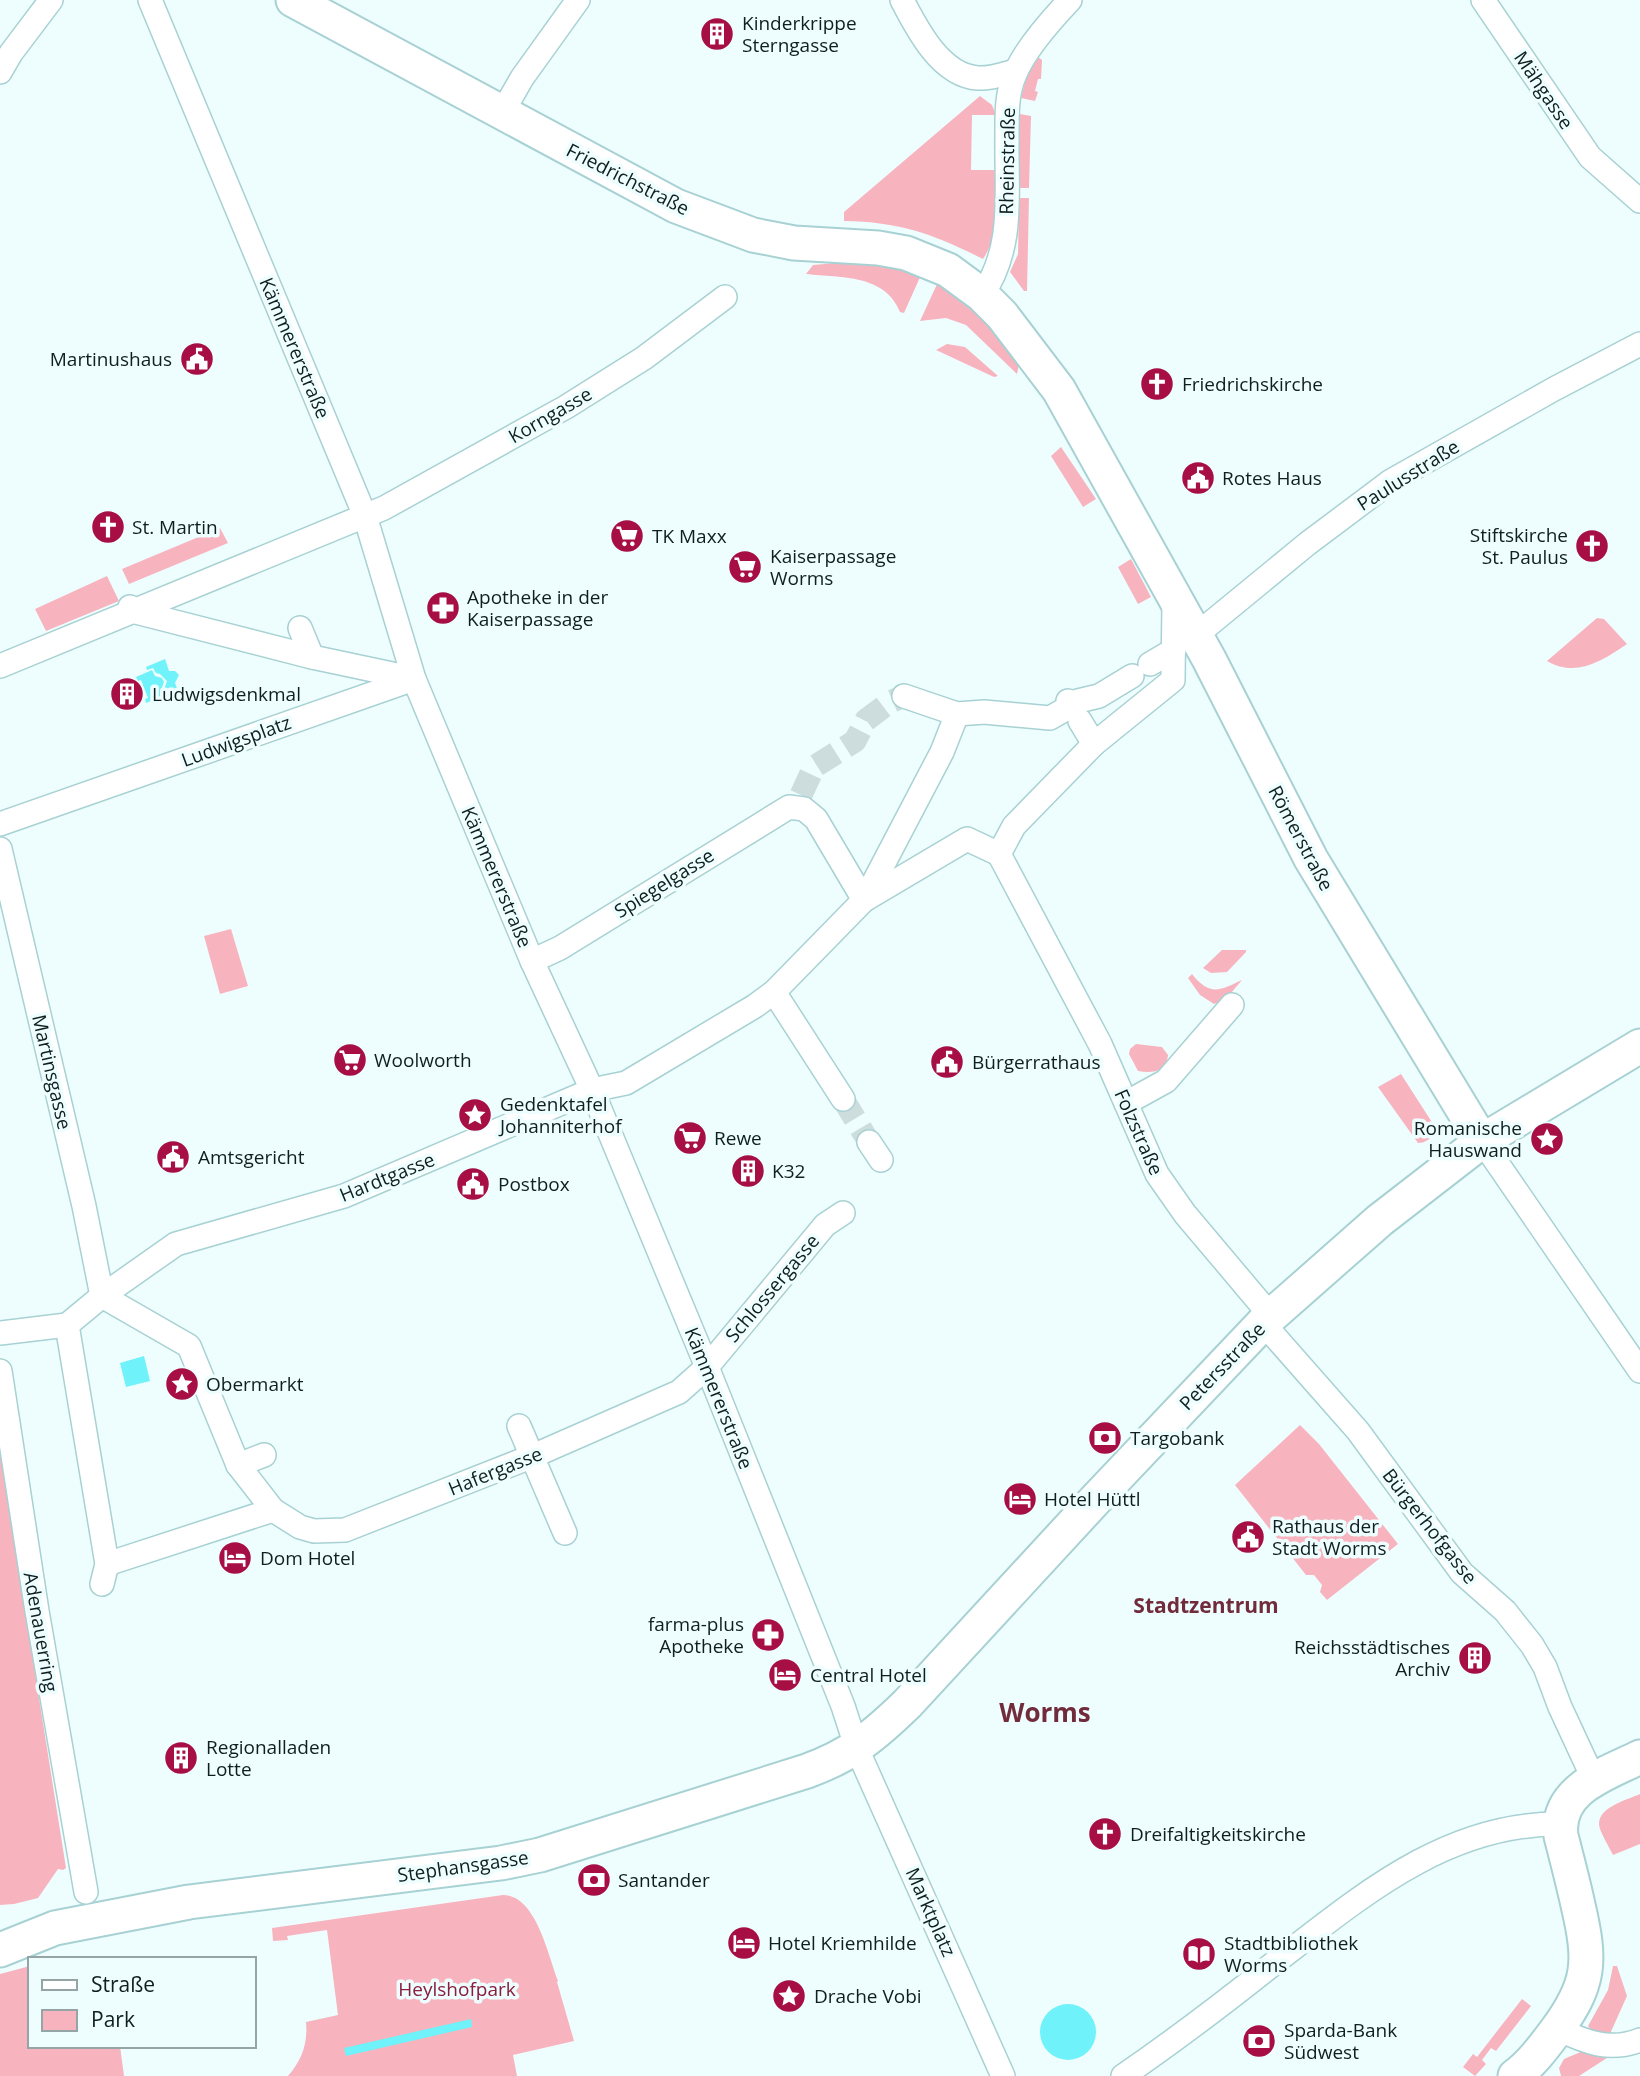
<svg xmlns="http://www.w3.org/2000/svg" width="1640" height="2076" font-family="'Open Sans',sans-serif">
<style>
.green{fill:#f7b4be}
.water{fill:#6ff2f9}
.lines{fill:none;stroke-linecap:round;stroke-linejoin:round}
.street-tunnel{stroke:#cdddde;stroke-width:23;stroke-dasharray:23 11;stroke-linecap:butt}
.street-casing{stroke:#a8d1d3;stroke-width:26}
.secondary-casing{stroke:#a8d1d3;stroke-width:37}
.street{stroke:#fff;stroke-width:23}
.secondary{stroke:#fff;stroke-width:33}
.labels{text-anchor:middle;stroke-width:7;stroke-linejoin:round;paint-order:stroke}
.poi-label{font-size:19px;fill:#0f1f20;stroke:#eefeff;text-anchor:start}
.street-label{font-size:19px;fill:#0f1f20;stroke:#eefeff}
.park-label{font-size:19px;fill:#8a1c3c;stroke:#eefeff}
.neighbourhood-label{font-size:21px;font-weight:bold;fill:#712b3b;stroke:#eefeff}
.district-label{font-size:26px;font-weight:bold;fill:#712b3b;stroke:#eefeff}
</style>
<rect width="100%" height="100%" fill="#eefeff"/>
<!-- green -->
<g class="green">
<polygon points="1038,57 1042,60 1041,79 1038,79 1035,91 1038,92 1035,101 1021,98 1026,78"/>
<path d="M 980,96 L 992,105 L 996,115 L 972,115 L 971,170 L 995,170 C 995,198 1000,235 983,259 C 933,234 901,222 844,221 L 844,212 Z"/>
<polygon points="1020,114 1031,116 1029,188 1018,188"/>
<polygon points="1019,198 1029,198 1027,291 1024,291 1010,272 1018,254"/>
<path d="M 848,262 L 892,266 L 921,275 L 904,313 L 900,312 C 885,274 841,278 806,274 L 813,265 Z"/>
<polygon points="938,282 984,317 1019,364 1017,374 966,325 946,318 920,321"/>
<polygon points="947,344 965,347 998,376 994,377 936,350"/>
<polygon points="1061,447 1096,499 1083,507 1051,456"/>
<polygon points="220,528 228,543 129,584 122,569"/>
<polygon points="1131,559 1151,597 1138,604 1118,567"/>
<polygon points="107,576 119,601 46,631 35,609"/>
<path d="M 1597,618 L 1604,619 L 1627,644 C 1602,661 1576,678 1547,661 Z"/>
<polygon points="231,929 248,986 220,994 204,936"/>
<polygon points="1222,950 1246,950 1246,952 1227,972 1211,973 1203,968"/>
<path d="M 1192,974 C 1210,997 1221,990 1242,980 L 1226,999 L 1214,1004 L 1200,995 L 1188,978 Z"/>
<path d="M 1136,1044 L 1162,1047 L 1168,1055 C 1166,1073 1152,1073 1138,1071 L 1129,1054 L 1130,1049 Z"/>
<path d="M 1401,1074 L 1435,1127 L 1436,1132 C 1431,1138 1426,1143 1418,1143 L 1378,1087 Z"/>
<polygon points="1300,1425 1319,1444 1398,1544 1327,1600 1320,1592 1322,1585 1314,1575 1306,1575 1235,1485"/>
<polygon points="0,1452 66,1868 63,1870 58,1869 38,1898 14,1904 0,1905"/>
<path d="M 1640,1794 L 1640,1844 L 1613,1855 C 1609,1847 1603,1837 1600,1829 C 1593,1808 1627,1800 1640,1794 Z"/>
<path d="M 503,1895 C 536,1895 548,1955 558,1981 L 557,1982 L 574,2041 L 513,2055 L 517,2076 L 288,2076 C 302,2060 308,2043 306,2022 L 338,2015 L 327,1930 L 287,1936 L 288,1940 L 273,1941 L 272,1928 Z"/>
<polygon points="30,1966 30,2046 120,2046 124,2076 0,2076 0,1974"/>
<polygon points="1613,1966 1617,1966 1627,1996 1609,2036 1592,2031 1588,2026 1608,1990"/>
<polygon points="1522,1999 1531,2006 1496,2051 1491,2048 1482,2060 1486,2064 1475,2076 1463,2067 1473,2054 1477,2057"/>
<polygon points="1583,2051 1610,2056 1579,2076 1561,2076 1559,2068 1564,2059"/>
</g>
<!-- water -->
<g class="water">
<polygon points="165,659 169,671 175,671 179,675 175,683 180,696 161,703 159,700 165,697 163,692 167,681 160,674 156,673 153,668 147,670 146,667"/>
<polygon points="152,670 155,676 162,678 164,682 161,690 163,696 146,703 145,699 148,698 141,680 138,681 136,677"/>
<polygon points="144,1356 150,1381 126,1387 120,1363"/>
<circle cx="1068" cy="2032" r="28"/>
<polygon points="471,2019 472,2027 346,2056 344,2048"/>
</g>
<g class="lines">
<!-- street-tunnel -->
<g class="street-tunnel">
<polyline points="801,795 814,767 855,741 866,720 890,702 904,696"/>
<polyline points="843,1099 869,1142"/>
</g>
<!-- street casing -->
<g class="street-casing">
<g id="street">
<polyline points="150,0 365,516 414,679 532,961 592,1090 707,1367 843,1706 857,1749 1003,2076"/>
<path d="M 902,0 C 917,29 941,76 978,78 C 990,79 1004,74 1015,71"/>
<polyline points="1483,0 1590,157 1640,201"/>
<polyline points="0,72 11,53 51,0"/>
<polyline points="502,113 522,78 578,0"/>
<path d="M 982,295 C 1015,247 1006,193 1007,138 C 1007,116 1006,94 1015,74 C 1025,49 1052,19 1070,0"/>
<polyline points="130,607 132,611 312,657 411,678"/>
<polyline points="300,628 312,657"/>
<polyline points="1195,636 1307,544 1391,481 1554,389 1640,344"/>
<polyline points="1150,664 1174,650"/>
<polyline points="0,666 384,508 566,407 644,358 725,297"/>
<polyline points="904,696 957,714 984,712 1050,718 1071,706 1068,701"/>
<polyline points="1073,709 1071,706 1078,701 1099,696 1132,676"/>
<polyline points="1094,744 1173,680 1174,602"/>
<polyline points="0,824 414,679"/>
<polyline points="0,849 84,1206 102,1296"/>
<polyline points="999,854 1100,1044 1157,1174 1185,1214 1271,1316"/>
<polyline points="999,854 1014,826 1094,744 1080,721"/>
<polyline points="865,899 942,752 957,714"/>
<polyline points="532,961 560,948 789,807 804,809 816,819 864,900"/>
<polyline points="774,992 843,1099"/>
<polyline points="1126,1103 1166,1081 1232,1005"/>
<polyline points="1482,1141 1640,1371"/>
<polyline points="869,1142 881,1160"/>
<polyline points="102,1296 189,1346 238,1465 273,1510 300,1527 314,1531 345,1530 533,1456 679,1392 707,1367 825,1225 843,1213"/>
<polyline points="1263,1323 1358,1431 1462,1573 1505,1611 1532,1645 1545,1667 1560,1707 1594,1780"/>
<polyline points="67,1325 107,1564 102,1584"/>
<polyline points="0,1333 67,1325 102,1296 176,1244 344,1196 592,1090 626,1083 755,1006 774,992 864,900 967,839 999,854"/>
<polyline points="0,1371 37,1611 86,1892"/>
<polyline points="519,1426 565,1533"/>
<polyline points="238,1465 264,1455"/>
<polyline points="107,1564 273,1510"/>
<path d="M 1558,2029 C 1585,2042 1610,2052 1640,2040"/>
<path d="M 1123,2076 C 1174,2041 1224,2003 1273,1964 C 1359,1898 1445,1823 1560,1824"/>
</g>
</g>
<!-- secondary casing -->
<g class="secondary-casing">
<g id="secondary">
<polyline points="293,0 676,206 753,235 794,243 878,248 906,253 948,270 982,295 1002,315 1059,390 1209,659 1311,859 1482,1141"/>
<path d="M 0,1950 L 55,1928 L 189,1902 L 501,1863 L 540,1855 L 807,1771 C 851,1755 874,1736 907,1704 L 1097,1498 L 1263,1323 L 1380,1220 L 1482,1141 L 1640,1046"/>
<path d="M 1515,2076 C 1531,2064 1543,2048 1555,2032 C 1591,1984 1591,1961 1578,1905 C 1573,1882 1567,1859 1561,1836 C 1555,1789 1606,1774 1640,1757"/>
</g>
</g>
<!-- street -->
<use href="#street" class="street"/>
<!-- secondary -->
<use href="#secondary" class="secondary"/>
</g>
<!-- icons -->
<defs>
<g id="building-disc" transform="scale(1.75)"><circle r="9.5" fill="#a60e44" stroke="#eefeff"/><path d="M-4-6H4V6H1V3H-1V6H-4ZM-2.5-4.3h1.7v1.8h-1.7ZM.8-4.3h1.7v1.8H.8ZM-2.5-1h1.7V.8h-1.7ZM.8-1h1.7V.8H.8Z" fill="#fff"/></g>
<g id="civic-disc" transform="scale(1.75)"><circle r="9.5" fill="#a60e44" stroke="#eefeff"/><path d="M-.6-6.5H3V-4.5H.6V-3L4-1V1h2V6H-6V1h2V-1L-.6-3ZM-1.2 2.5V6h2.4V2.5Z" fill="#fff"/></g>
<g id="church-disc" transform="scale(1.75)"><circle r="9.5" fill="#a60e44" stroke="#eefeff"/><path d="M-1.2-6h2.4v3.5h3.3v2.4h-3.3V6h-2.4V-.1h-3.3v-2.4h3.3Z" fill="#fff"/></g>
<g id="supermarket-disc" transform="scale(1.75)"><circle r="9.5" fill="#a60e44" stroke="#eefeff"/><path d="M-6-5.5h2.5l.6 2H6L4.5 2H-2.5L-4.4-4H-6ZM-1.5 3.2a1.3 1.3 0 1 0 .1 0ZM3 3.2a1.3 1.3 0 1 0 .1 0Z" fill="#fff"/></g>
<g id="pharmacy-disc" transform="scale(1.75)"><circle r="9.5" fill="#a60e44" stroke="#eefeff"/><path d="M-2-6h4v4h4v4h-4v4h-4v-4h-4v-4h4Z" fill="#fff"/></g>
<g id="sight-disc" transform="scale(1.75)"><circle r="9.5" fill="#a60e44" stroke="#eefeff"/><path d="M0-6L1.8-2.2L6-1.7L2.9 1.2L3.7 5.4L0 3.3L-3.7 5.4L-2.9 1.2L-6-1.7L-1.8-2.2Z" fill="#fff"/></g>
<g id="bank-disc" transform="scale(1.75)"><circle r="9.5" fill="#a60e44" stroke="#eefeff"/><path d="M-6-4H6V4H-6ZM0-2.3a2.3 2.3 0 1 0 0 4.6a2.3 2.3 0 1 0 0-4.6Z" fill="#fff"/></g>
<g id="hotel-disc" transform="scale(1.75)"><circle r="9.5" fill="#a60e44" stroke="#eefeff"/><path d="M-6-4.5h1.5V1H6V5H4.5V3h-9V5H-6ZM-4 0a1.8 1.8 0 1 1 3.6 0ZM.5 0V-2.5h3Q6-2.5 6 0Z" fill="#fff"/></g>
<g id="library-disc" transform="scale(1.75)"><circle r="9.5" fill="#a60e44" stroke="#eefeff"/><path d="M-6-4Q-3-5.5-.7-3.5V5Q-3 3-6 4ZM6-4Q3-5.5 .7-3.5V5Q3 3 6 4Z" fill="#fff"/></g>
</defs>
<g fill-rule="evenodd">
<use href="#building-disc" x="717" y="34"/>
<use href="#civic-disc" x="197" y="359"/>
<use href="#church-disc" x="1157" y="384"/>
<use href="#civic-disc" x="1198" y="478"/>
<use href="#church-disc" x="108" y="527"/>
<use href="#supermarket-disc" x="627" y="536"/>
<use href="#church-disc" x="1592" y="546"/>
<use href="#supermarket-disc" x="745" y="567"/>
<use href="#pharmacy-disc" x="443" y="608"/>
<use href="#building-disc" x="127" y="694"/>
<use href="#supermarket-disc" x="350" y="1060"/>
<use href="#civic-disc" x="947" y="1062"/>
<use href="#sight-disc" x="475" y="1115"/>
<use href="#supermarket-disc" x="690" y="1138"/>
<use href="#sight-disc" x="1547" y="1139"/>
<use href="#civic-disc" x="173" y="1157"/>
<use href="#building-disc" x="748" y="1171"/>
<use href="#civic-disc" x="473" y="1184"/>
<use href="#sight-disc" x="182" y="1384"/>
<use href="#bank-disc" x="1105" y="1438"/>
<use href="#hotel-disc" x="1020" y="1499"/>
<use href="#civic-disc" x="1248" y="1537"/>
<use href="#hotel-disc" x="235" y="1558"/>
<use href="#pharmacy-disc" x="768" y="1635"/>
<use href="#building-disc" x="1475" y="1658"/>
<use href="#hotel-disc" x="785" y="1675"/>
<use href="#building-disc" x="181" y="1758"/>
<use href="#church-disc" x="1105" y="1834"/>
<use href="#bank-disc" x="594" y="1880"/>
<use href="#hotel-disc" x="744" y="1943"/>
<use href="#library-disc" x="1199" y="1954"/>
<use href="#sight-disc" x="789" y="1996"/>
<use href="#bank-disc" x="1259" y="2041"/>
</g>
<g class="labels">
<!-- poi labels -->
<g class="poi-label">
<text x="742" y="30">Kinderkrippe<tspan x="742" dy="22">Sterngasse</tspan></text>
<text x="172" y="366" text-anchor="end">Martinushaus</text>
<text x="1182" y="391">Friedrichskirche</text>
<text x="1222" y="485">Rotes Haus</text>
<text x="132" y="534">St. Martin</text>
<text x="1568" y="542" text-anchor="end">Stiftskirche<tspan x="1568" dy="22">St. Paulus</tspan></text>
<text x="652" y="543">TK Maxx</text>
<text x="770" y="563">Kaiserpassage<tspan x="770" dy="22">Worms</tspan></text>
<text x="467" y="604">Apotheke in der<tspan x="467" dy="22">Kaiserpassage</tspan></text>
<text x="152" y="701">Ludwigsdenkmal</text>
<text x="374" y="1067">Woolworth</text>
<text x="972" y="1069">Bürgerrathaus</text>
<text x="500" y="1111">Gedenktafel<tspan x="500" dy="22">Johanniterhof</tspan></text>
<text x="1522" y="1135" text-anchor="end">Romanische<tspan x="1522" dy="22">Hauswand</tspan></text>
<text x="714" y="1145">Rewe</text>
<text x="198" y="1164">Amtsgericht</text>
<text x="772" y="1178">K32</text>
<text x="498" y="1191">Postbox</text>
<text x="206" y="1391">Obermarkt</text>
<text x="1130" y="1445">Targobank</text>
<text x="1044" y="1506">Hotel Hüttl</text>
<text x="1272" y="1533">Rathaus der<tspan x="1272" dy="22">Stadt Worms</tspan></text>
<text x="260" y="1565">Dom Hotel</text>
<text x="744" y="1631" text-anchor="end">farma-plus<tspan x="744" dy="22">Apotheke</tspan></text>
<text x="1450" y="1654" text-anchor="end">Reichsstädtisches<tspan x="1450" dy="22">Archiv</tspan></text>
<text x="810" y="1682">Central Hotel</text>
<text x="206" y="1754">Regionalladen<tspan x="206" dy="22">Lotte</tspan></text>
<text x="1130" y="1841">Dreifaltigkeitskirche</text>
<text x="618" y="1887">Santander</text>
<text x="768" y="1950">Hotel Kriemhilde</text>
<text x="1224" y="1950">Stadtbibliothek<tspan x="1224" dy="22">Worms</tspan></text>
<text x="814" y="2003">Drache Vobi</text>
<text x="1284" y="2037">Sparda-Bank<tspan x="1284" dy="22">Südwest</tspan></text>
</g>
<!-- street labels -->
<g class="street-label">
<text transform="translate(1544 90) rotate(56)" y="7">Mähgasse</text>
<text transform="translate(1007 161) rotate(-89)" y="7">Rheinstraße</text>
<text transform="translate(628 179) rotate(27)" y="7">Friedrichstraße</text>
<text transform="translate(295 348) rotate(67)" y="7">Kämmererstraße</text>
<text transform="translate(550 415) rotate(-30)" y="7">Korngasse</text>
<text transform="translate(1408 475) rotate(-32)" y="7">Paulusstraße</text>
<text transform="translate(236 741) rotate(-20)" y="7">Ludwigsplatz</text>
<text transform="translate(1301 838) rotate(62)" y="7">Römerstraße</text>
<text transform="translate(497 877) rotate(67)" y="7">Kämmererstraße</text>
<text transform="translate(664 883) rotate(-32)" y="7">Spiegelgasse</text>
<text transform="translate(52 1072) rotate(77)" y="7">Martinsgasse</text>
<text transform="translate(1139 1132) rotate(66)" y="7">Folzstraße</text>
<text transform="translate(387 1177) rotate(-22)" y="7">Hardtgasse</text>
<text transform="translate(772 1288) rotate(-50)" y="7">Schlossergasse</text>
<text transform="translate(1222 1366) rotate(-46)" y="7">Petersstraße</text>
<text transform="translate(719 1398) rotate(68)" y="7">Kämmererstraße</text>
<text transform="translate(495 1471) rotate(-22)" y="7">Hafergasse</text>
<text transform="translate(1430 1526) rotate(52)" y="7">Bürgerhofgasse</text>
<text transform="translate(41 1632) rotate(80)" y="7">Adenauerring</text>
<text transform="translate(463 1866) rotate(-8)" y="7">Stephansgasse</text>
<text transform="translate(931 1912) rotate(66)" y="7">Marktplatz</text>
</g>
<!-- park labels -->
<g class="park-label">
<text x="457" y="1996">Heylshofpark</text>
</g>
<!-- neighbourhood labels -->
<g class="neighbourhood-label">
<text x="1206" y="1613">Stadtzentrum</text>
</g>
<!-- district labels -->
<g class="district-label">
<text x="1045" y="1722">Worms</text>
</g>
</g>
<!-- legend -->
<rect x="28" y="1957" width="228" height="91" fill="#eefeff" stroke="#95a5a6" stroke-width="2"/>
<rect x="42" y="1980" width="35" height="10" fill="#ffffff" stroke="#95a5a6" stroke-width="2"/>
<text x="91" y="1992" font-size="21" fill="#0f1f20">Straße</text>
<rect x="42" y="2010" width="35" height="21" fill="#f7b4be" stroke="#95a5a6" stroke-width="2"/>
<text x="91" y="2027" font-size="21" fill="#0f1f20">Park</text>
</svg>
